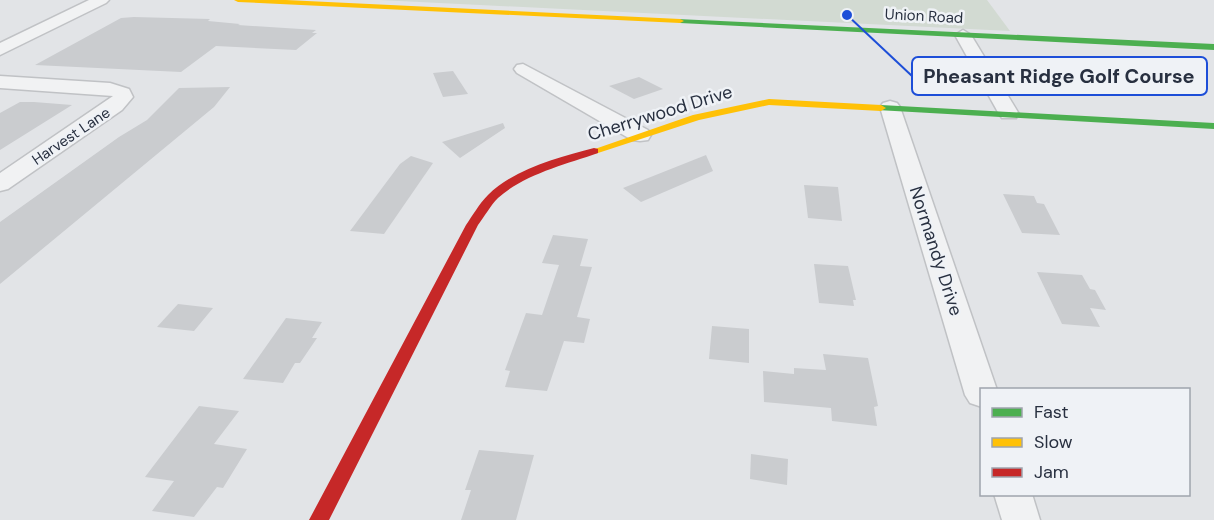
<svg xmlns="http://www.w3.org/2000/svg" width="1214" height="520" font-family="'DM Sans',sans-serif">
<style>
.green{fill:#d2dad2}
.building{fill:#cacccf}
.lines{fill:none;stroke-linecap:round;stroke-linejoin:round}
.street-casing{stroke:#c0c2c5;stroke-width:3}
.street{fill:#f1f2f3;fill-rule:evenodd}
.fast{fill:#4caf50;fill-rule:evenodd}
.slow{fill:#ffc107;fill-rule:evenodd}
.jam{fill:#c62828;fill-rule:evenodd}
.labels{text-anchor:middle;stroke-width:5;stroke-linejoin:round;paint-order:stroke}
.far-street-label{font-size:15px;fill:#283040;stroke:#eff2f6}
.street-label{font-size:18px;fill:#283040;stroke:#eff2f6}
.leader{fill:none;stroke:#1d4ed8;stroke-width:2}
.callout-dot{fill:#1d4ed8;stroke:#eff2f6;stroke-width:2}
.callout{fill:#eff2f6;stroke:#1d4ed8;stroke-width:2}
.callout-label{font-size:20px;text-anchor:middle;font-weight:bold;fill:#283040}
</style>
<rect width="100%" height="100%" fill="#e2e4e7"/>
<!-- green -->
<polygon class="green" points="379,0 987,0 1010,31"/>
<!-- building -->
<g class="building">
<polygon points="134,17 210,19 208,21 240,24 238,25 316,30 312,33 317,33 296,50 216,46 181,72 35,65 121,18"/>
<polygon points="453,71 468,94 443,97 433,73"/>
<polygon points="639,77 663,89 634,99 609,86"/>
<polygon points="230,87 214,107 0,284 0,222 119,137 147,120 179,88"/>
<polygon points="20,102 34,102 72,105 0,150 0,113"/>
<polygon points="503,123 505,128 460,158 442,142"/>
<polygon points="706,155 713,171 641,202 623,188"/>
<polygon points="411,156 433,163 384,234 350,231 400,164"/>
<polygon points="804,185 838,187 842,221 808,218"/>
<polygon points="1003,194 1034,196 1037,203 1044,204 1060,235 1022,233"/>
<polygon points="553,235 588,239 580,266 592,267 577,317 590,319 584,343 564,341 547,391 505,387 510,371 505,370 526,313 542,315 559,265 542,263"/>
<polygon points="814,264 848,266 856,300 853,300 854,306 819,303"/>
<polygon points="1037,272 1082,275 1090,289 1095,290 1106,310 1090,308 1100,327 1062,324"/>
<polygon points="178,304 213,308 194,331 157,327"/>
<polygon points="286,318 322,322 312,338 317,338 300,363 295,363 283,383 243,379"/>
<polygon points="712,326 749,329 749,363 709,359"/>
<polygon points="823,354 868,358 878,406 874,407 877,426 832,421 831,408 764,402 763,371 794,374 794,368 826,370"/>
<polygon points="199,406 239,411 214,444 247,449 223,488 217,487 194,517 152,511 174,481 145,477"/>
<polygon points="479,450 534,455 516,520 461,520 471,490 465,490"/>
<polygon points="751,454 788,459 787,485 750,479"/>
</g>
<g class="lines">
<!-- street casing -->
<g class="street-casing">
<g id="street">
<polygon points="89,0 109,0 106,3 0,55 0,43"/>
<polygon points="963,30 971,35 1019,114 1016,118 1002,118 999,114 955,35"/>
<polygon points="523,64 648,130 651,135 648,140 640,141 632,140 517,73 514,69 517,65"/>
<polygon points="0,76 110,83 129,89 133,97 122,110 8,189 0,191 0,173 113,96 0,88"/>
<polygon points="890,101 897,103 900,107 997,390 982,390 982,407 970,403 965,395 880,107 883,103"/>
<polygon points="994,494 1032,494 1040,520 1002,520"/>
</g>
</g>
<!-- street -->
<use href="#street" class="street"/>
<!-- fast -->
<g class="fast">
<polygon points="677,19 1214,44 1214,50 680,23 676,21"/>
<polygon points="881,105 1214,123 1214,129 877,110 876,108"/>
</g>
<!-- slow -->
<g class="slow">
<polygon points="234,0 286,0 680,19 684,21 680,23 238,2"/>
<polygon points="769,99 881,105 886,108 881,111 769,105 699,120 598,153 594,154 589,151 693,115"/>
</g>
<!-- jam -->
<path class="jam" d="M 594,148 L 598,149 L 598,153 C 564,165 525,174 498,198 C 490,206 485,216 478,225 L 329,520 L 309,520 L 466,225 C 473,215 479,204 488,195 C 514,169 559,157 594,148 Z"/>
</g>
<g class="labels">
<!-- far-street labels -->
<g class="far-street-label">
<text transform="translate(924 16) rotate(3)" y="5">Union Road</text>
<text transform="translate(71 136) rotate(-34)" y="5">Harvest Lane</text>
</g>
<!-- street labels -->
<g class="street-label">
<text transform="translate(660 113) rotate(-17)" y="6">Cherrywood Drive</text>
<text transform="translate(936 251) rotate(72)" y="6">Normandy Drive</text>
</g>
</g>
<!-- callouts -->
<path class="leader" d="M847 15L912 76"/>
<circle class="callout-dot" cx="847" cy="15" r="6"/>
<rect class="callout" x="912" y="57" width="295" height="38" rx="6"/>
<g class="callout-label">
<text x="1059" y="83">Pheasant Ridge Golf Course</text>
</g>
<!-- legend -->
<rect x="980" y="388" width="210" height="108" fill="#eff2f6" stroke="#9fa4ad" stroke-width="1.5"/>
<rect x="992" y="408" width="30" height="9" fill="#4caf50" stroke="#9fa4ad" stroke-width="1.5"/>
<text x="1034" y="418" font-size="18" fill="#283040">Fast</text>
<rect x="992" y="438" width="30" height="9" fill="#ffc107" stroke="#9fa4ad" stroke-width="1.5"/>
<text x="1034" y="448" font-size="18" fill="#283040">Slow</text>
<rect x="992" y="468" width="30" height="9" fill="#c62828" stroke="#9fa4ad" stroke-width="1.5"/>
<text x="1034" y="478" font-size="18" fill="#283040">Jam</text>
</svg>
